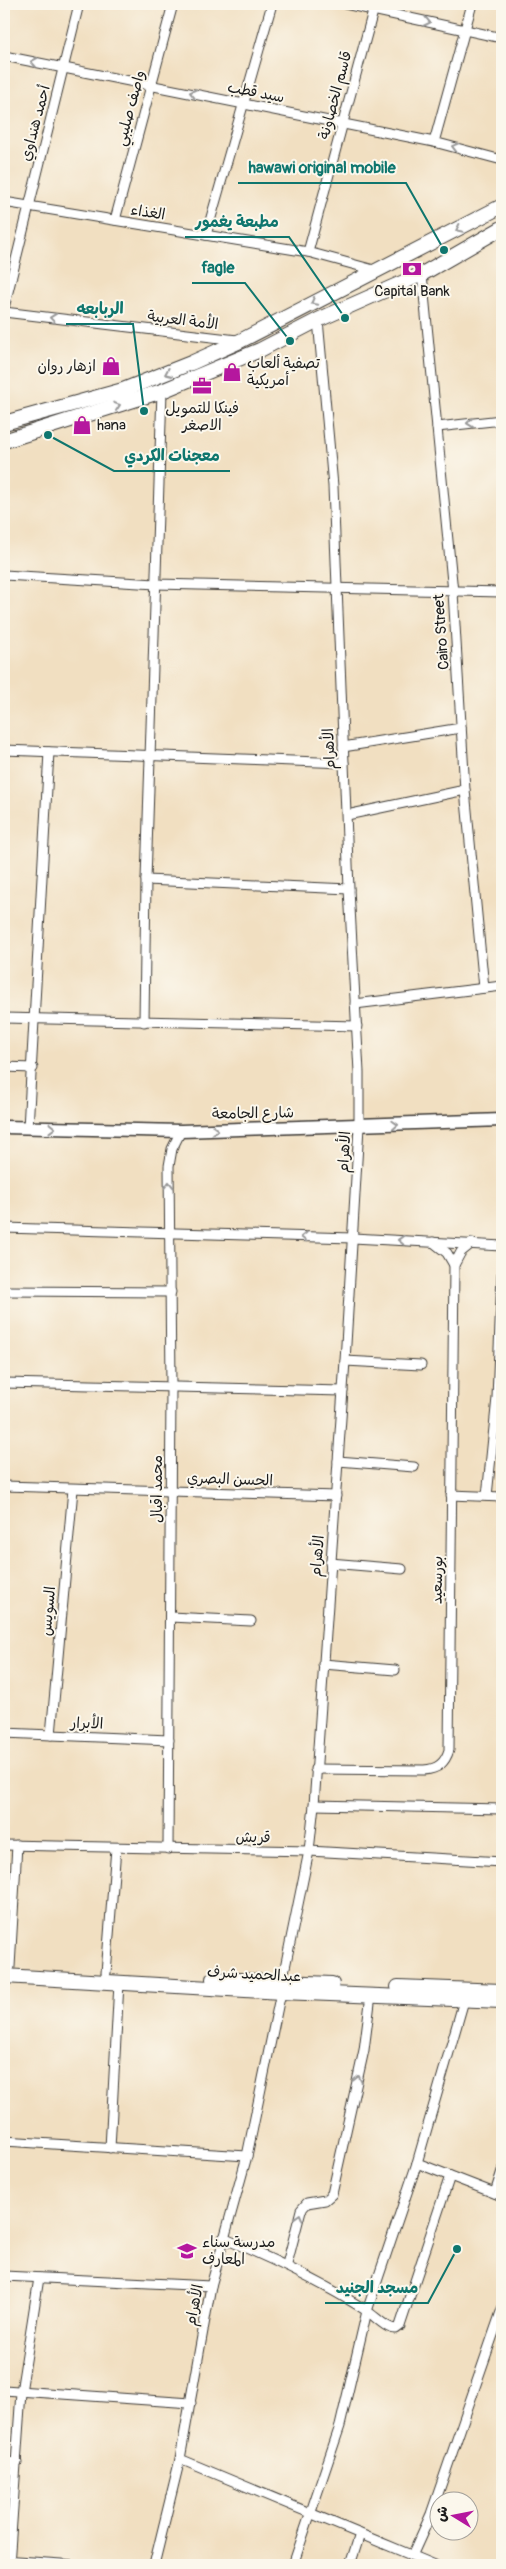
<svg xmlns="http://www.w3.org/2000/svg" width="506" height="2569" font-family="Pangolin,'Playpen Sans Arabic',sans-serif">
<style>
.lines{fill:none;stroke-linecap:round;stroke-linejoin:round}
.minor-casing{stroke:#3c3935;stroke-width:11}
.secondary-casing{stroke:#3c3935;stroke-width:15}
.primary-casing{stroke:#3c3935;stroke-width:16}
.minor{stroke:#fff;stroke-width:9}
.secondary{stroke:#fff;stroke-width:12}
.primary{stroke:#fff;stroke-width:14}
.oneway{stroke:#999}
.labels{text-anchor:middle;stroke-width:4;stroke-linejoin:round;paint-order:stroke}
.street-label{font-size:15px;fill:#1c1c1c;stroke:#fbf7ec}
.poi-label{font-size:15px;fill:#1c1c1c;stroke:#fbf7ec;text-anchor:start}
.leader{fill:none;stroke:#0f766e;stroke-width:2}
.callout-dot{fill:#0f766e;stroke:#fbf7ec;stroke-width:2}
.callout-label{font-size:16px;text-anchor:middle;font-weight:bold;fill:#0f766e;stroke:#fbf7ec;stroke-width:4;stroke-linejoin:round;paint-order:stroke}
</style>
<rect width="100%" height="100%" fill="#fbf7ec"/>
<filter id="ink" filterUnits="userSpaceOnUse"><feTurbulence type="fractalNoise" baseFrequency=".02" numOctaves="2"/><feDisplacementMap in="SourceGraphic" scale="10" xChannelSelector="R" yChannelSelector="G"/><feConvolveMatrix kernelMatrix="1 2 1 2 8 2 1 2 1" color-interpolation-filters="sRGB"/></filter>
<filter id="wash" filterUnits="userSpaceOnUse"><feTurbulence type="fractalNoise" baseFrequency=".0096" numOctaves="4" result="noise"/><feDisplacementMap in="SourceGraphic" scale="20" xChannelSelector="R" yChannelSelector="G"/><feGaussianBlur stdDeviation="1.12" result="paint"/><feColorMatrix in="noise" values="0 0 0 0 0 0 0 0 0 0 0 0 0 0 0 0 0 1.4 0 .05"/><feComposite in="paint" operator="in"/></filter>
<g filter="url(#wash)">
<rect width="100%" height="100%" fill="#f1dfc1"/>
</g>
<g filter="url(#ink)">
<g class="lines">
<!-- minor casing -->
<g class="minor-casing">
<g id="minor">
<polyline points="345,4 502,38"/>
<polyline points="4,56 434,142 502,160"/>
<polyline points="434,142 472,4"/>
<polyline points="4,202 308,252 374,270"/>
<polyline points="115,220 173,4"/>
<polyline points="206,235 272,4"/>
<polyline points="308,252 375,4"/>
<polyline points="422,274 453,592 465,790 484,988"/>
<polyline points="4,308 79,4"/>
<polyline points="4,312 237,340"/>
<polyline points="437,427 502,420"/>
<polyline points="4,575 156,584 502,592"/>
<polyline points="343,747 461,728"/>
<polyline points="4,750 344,763"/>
<polyline points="347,815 465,790"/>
<polyline points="146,880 349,889"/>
<polyline points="355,1004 502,986"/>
<polyline points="4,1018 357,1026"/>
<polyline points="144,1022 146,880 162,391"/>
<polyline points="4,1067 33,1068"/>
<polyline points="28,1128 49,752"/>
<polyline points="4,1228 353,1238 502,1246"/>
<polyline points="433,1242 447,1253 454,1265"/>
<polyline points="4,1291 171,1292"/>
<polyline points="345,1361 421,1365"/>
<polyline points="4,1383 343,1391"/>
<polyline points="338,1461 414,1467"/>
<polyline points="4,1486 336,1496"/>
<polyline points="451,1495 502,1497"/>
<polyline points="487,1496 497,1398 502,1274"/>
<polyline points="330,1563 402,1569"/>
<polyline points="170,1617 251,1621"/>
<polyline points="323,1664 395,1670"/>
<polyline points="4,1733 169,1740"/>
<polyline points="51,1735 73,1489"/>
<path d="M 315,1769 L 424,1770 C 438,1769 445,1763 449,1750 L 454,1265 L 461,1252 L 472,1243"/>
<polyline points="314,1805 502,1809"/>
<polyline points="4,1845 309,1851 502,1862"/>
<polyline points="168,1849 171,1386 169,1166 172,1149 181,1131"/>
<polyline points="10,1967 17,1845"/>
<polyline points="106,1973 116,1848"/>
<polyline points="282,1982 309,1851 314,1805 345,1361 359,1127 359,1072 349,889 333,486 318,320"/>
<polyline points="4,2141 247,2156"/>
<polyline points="110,2148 119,1983"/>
<polyline points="417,2163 502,2196"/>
<polyline points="495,2193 502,2171"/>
<path d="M 223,2238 C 273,2259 322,2282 367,2311 C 376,2317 386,2329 396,2329 L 400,2326 L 450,2176"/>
<polyline points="287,2264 301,2210 307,2203 325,2200 332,2194 364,2050 371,1995"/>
<polyline points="4,2276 211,2286"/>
<polyline points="4,2390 191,2403"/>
<polyline points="180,2459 435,2565"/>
<polyline points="4,2462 17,2463"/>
<polyline points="412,2556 431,2514 502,2309"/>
<polyline points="4,2560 75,2565"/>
<polyline points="9,2565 21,2392 39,2278"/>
<polyline points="154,2565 180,2459 211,2286 247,2156 281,1992"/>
<polyline points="293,2565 340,2426 367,2311 417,2163 465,1997"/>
<polyline points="350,2565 360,2534"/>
</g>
</g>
<!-- secondary casing -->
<g class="secondary-casing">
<polyline id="secondary" points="4,1127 181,1131 502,1120"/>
</g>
<!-- primary casing -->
<g class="primary-casing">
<g id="primary">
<polyline points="4,423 123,390 191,363 240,341 502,206"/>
<polyline points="4,441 162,391 260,350 318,320 422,274 502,228"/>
<polyline points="4,1976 281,1992 502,2001"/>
<polyline points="213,1979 332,1984"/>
<polyline points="398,1987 502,1991"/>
</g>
</g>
<!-- minor -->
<use href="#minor" class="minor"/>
<!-- secondary -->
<use href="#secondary" class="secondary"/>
<!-- primary -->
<use href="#primary" class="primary"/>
</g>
<!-- one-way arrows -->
<defs><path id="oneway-chevron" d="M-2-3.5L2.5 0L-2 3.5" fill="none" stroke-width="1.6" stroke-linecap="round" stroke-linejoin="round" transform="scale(1.25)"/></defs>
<g class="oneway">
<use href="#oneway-chevron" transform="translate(427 22) rotate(12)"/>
<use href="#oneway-chevron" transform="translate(34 62) rotate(-170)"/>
<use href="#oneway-chevron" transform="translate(193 93) rotate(-168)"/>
<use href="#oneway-chevron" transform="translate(455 147) rotate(-165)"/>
<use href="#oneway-chevron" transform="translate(459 229) rotate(154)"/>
<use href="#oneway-chevron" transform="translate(314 302) rotate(152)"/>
<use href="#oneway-chevron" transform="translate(53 318) rotate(-173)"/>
<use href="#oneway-chevron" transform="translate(168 373) rotate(157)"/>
<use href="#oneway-chevron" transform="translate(117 406) rotate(-18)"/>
<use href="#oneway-chevron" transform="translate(470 423) rotate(174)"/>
<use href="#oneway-chevron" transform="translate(395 1125) rotate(-3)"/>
<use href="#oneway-chevron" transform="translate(52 1128) rotate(1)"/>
<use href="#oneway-chevron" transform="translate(215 1130) rotate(-1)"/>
<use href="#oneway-chevron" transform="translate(169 1185) rotate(-91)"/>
<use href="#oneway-chevron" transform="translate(304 1237) rotate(-179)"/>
<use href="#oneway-chevron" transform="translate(401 1240) rotate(-178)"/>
<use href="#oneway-chevron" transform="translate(358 2079) rotate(-77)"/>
<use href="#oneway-chevron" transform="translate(299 2217) rotate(-73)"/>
</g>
</g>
<!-- icons -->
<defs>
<g id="bank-bare" transform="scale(1.5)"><path d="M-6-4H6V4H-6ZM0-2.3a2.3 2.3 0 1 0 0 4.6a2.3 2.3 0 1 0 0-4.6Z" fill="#b5179e" stroke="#fbf7ec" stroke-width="2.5" paint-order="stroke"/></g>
<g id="shop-bare" transform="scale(1.5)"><path d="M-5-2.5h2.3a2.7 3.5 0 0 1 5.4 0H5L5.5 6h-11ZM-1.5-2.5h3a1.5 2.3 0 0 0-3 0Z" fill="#b5179e" stroke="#fbf7ec" stroke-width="2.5" paint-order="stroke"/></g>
<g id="office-bare" transform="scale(1.5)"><path d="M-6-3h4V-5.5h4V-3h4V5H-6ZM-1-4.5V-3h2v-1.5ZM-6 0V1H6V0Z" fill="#b5179e" stroke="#fbf7ec" stroke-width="2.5" paint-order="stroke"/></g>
<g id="school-bare" transform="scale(1.5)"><path d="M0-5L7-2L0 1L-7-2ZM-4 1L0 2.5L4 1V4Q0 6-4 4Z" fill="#b5179e" stroke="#fbf7ec" stroke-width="2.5" paint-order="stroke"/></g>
</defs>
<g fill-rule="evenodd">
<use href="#bank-bare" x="412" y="269"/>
<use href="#shop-bare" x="111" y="366"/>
<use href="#shop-bare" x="232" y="372"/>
<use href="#office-bare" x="202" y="386"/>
<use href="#shop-bare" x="82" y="425"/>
<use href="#school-bare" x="187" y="2251"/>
</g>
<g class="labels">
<!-- street labels -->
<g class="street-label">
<text transform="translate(256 92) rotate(11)" y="5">سيد قطب</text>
<text transform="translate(335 95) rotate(-75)" y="5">قاسم الخصاونة</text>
<text transform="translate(130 108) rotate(-75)" y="5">واصف صليبي</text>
<text transform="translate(35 123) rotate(-75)" y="5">أحمد هنداوي</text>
<text transform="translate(148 212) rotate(9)" y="5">الغذاء</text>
<text transform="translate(183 320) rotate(7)" y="5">الأمة العربية</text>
<text transform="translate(441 632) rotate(-94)" y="5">Cairo Street</text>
<text transform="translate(329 749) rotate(-93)" y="5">الأهرام</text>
<text transform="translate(253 1113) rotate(-1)" y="5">شارع الجامعة</text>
<text transform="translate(344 1152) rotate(-87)" y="5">الأهرام</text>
<text transform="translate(230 1479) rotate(2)" y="5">الحسن البصري</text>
<text transform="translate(157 1489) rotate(-90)" y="5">محمد اقبال</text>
<text transform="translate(317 1556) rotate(-85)" y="5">الأهرام</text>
<text transform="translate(437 1580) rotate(-89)" y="5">بورسعيد</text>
<text transform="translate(48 1611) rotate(-85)" y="5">السويس</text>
<text transform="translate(87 1723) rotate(2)" y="5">الأبرار</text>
<text transform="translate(253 1837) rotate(1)" y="5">قريش</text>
<text transform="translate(254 1974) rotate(3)" y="5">عبدالحميد شرف</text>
<text transform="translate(194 2305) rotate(-79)" y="5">الأهرام</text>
</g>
<!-- poi labels -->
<g class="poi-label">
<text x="412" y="296" text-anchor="middle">Capital Bank</text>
<text x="247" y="368">تصفية ألعاب<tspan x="247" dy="17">أمريكية</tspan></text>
<text x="96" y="371" text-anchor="end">ازهار روان</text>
<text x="202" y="413" text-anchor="middle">فينكا للتمويل<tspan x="202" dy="17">الاصغر</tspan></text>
<text x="97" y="430">hana</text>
<text x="202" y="2247">مدرسة سناء<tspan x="202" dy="17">المعارف</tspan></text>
</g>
</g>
<!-- callouts -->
<path class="leader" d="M444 250L406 183H238M345 318L289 237H185M290 341L245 283H192M144 411L133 324H66M48 435L114 471H230M457 2249L428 2303H325"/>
<g class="callout-dot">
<circle cx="444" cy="250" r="5"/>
<circle cx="345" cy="318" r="5"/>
<circle cx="290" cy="341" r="5"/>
<circle cx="144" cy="411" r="5"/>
<circle cx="48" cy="435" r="5"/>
<circle cx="457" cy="2249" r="5"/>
</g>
<g class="callout-label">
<text x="322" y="173">hawawi original mobile</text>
<text x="237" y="227">مطبعة يغمور</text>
<text x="218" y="273">fagle</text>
<text x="100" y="314">الربابعه</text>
<text x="172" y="461">معجنات الكردي</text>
<text x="377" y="2293">مسجد الجنيد</text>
</g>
<!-- margin -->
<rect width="506" height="2569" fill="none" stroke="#fbf7ec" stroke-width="20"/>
<!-- north arrow -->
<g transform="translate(454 2516) rotate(280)"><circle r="24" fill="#fbf7ec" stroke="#a29f99"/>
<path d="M0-4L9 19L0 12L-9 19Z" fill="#b5179e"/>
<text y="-8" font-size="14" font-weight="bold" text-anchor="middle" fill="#1c1c1c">ش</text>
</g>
</svg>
